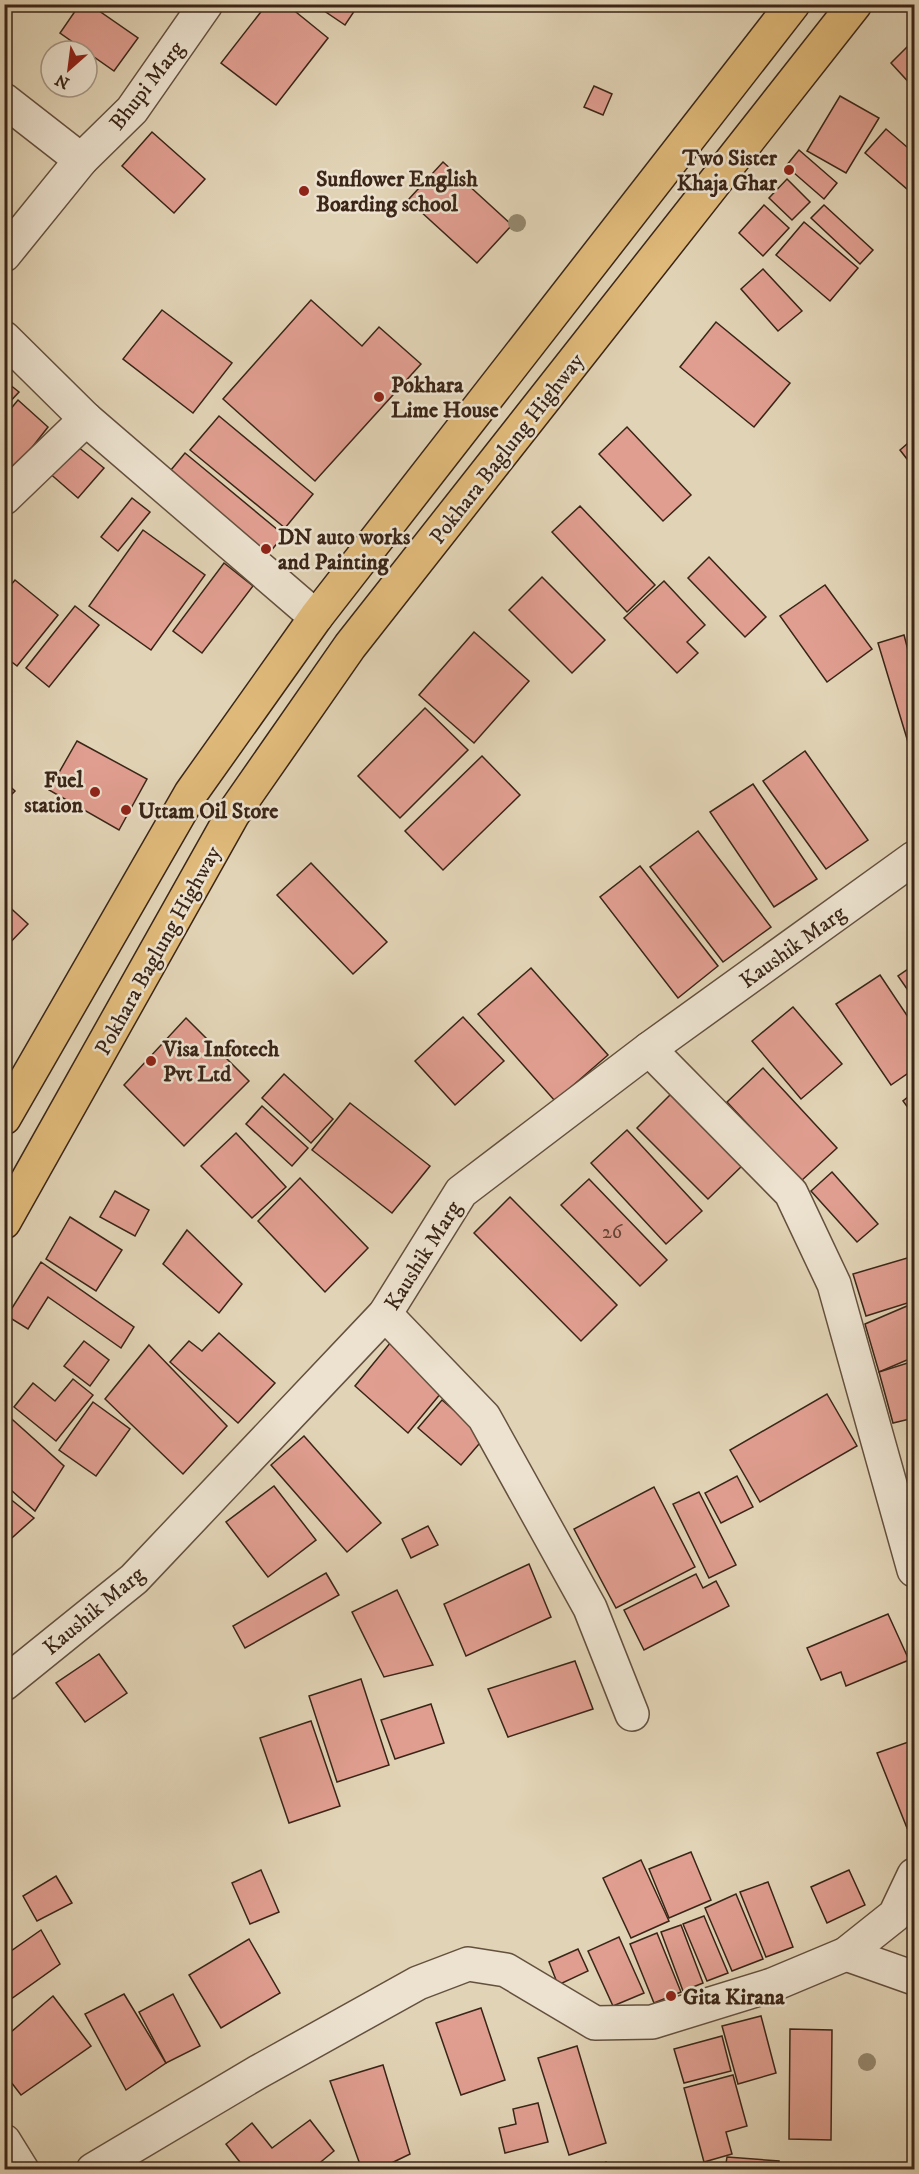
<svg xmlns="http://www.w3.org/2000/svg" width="919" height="2174" font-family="'IM FELL DW Pica',serif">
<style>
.building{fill:#e09e90;stroke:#3a2517;stroke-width:1.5}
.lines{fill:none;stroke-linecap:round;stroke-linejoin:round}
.street-casing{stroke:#64503e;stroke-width:36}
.highway-casing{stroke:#3a2517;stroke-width:36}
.street{stroke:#ece2cf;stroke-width:33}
.highway{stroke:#e0ba7a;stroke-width:33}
.tree{fill:#95886f}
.poi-dot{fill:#8f2418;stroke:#ece2cf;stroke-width:2}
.labels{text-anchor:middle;stroke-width:5;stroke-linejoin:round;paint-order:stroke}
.number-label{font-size:20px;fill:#644335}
.street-label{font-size:22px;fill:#3a2517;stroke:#ece2cf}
.poi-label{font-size:22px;font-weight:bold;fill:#3a2517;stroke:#ece2cf;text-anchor:start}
</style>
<rect width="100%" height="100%" fill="#e1d3b5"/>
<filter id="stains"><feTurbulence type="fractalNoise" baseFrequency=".00333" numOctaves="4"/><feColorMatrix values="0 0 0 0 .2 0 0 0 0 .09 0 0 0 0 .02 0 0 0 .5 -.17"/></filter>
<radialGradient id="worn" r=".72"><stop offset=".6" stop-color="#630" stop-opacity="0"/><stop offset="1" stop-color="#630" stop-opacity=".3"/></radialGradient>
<!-- building -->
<g class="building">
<polygon points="80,4 89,4 138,38 114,71 60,33"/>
<polygon points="267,4 286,4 328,38 276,105 221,63"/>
<polygon points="314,4 359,4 345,25"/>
<polygon points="914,40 914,88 891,63"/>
<polygon points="594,86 612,94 603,115 584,107"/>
<polygon points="840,96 879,118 846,173 807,151"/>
<polygon points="886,129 914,153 914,195 865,153"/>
<polygon points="152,132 205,179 174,213 122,166"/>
<polygon points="799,150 837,183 824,199 786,166"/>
<polygon points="443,162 512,225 477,263 408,200"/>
<polygon points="787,179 810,202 792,220 769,198"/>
<polygon points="764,205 789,228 763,256 739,233"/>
<polygon points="824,205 873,250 860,264 811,218"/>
<polygon points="804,222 858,268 830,301 776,255"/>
<polygon points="763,269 802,311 778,331 741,289"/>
<polygon points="311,300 362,346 379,327 421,364 315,481 223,399"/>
<polygon points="162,310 232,363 193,413 123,359"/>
<polygon points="716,322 790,383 754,427 680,367"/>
<polygon points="4,380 19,392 4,408"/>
<polygon points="18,400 48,427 4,483 4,417"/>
<polygon points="219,416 313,494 285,528 190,450"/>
<polygon points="627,427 691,495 663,521 599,454"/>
<polygon points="914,438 914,468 900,450"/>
<polygon points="72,442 104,468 78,498 47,471"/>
<polygon points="185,453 284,535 265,558 166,476"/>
<polygon points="132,498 150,512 118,551 101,537"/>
<polygon points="580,506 655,585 627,612 552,532"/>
<polygon points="143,530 205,575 151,650 89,606"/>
<polygon points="709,557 766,617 745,637 688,578"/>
<polygon points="224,563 253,586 202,653 173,631"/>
<polygon points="542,577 605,640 572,673 509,610"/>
<polygon points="15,580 58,615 17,666 4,656 4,593"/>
<polygon points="664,581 705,625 687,642 698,653 677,673 624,618"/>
<polygon points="825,585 872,649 827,682 780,616"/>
<polygon points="75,606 99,625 49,687 26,668"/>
<polygon points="474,632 529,681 474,743 419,695"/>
<polygon points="904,635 914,673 914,762 878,643"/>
<polygon points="425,708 468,750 400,818 358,776"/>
<polygon points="77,741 147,779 119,830 49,790"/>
<polygon points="805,751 868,840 826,869 763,781"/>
<polygon points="482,756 520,795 443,870 405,831"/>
<polygon points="4,781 15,791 4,802"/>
<polygon points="753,784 817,879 774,907 710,812"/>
<polygon points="698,831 771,927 723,962 650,867"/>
<polygon points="311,863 387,942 353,974 277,895"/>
<polygon points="640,866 718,966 678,998 600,897"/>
<polygon points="4,902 28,924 4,949"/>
<polygon points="914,965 914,999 898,976"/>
<polygon points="531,968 608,1055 555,1101 478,1014"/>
<polygon points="880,975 914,1026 914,1069 891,1085 836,1004"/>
<polygon points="793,1007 842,1064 801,1099 752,1041"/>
<polygon points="463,1017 504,1061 455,1105 415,1061"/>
<polygon points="186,1018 249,1081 184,1146 124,1085"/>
<polygon points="763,1068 837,1148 801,1181 727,1102"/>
<polygon points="284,1074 333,1119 311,1143 262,1098"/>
<polygon points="675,1090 746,1162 708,1199 637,1128"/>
<polygon points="914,1092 914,1116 903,1101"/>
<polygon points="350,1103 430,1166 392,1213 312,1150"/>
<polygon points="262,1106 308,1148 292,1166 246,1124"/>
<polygon points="627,1130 702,1211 666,1244 591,1163"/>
<polygon points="236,1133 286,1187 252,1218 201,1166"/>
<polygon points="832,1172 878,1224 857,1242 811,1191"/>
<polygon points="300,1178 368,1248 325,1292 258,1221"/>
<polygon points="589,1179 667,1260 640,1286 561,1205"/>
<polygon points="115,1191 149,1210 135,1236 100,1217"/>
<polygon points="510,1197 617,1305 581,1341 474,1233"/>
<polygon points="70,1217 122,1250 96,1291 46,1259"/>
<polygon points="187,1230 242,1284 219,1313 163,1264"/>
<polygon points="914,1256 914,1301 866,1316 853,1274"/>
<polygon points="41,1262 134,1327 121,1348 48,1297 28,1329 7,1316"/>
<polygon points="914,1303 914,1357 879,1372 865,1324"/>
<polygon points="219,1333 275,1383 238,1423 170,1362 189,1341 202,1351"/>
<polygon points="84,1341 109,1360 90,1386 64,1366"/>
<polygon points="391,1342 446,1387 408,1433 355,1386"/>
<polygon points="149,1345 227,1426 183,1474 105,1399"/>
<polygon points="914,1361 914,1418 893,1423 879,1372"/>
<polygon points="73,1379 93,1395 56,1441 14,1407 33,1383 55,1401"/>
<polygon points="827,1394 857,1446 760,1502 730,1450"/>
<polygon points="442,1400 485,1437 461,1465 418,1428"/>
<polygon points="93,1402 130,1429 96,1476 59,1450"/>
<polygon points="4,1412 64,1466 35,1511 4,1484"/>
<polygon points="304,1436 381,1523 347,1552 271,1465"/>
<polygon points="737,1476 753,1507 721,1523 705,1493"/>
<polygon points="274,1486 316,1540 268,1577 226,1522"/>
<polygon points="654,1487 695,1567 616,1608 574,1529"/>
<polygon points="699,1492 736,1565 709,1578 673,1504"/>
<polygon points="4,1494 34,1518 4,1545"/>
<polygon points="428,1526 438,1545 411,1558 402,1539"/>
<polygon points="529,1564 551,1617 466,1656 444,1604"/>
<polygon points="326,1573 339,1595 245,1648 233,1626"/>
<polygon points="696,1574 703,1588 716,1581 729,1606 644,1650 624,1610"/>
<polygon points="397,1590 433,1665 384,1677 352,1612"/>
<polygon points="888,1614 909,1660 846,1686 841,1672 821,1680 807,1648"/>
<polygon points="99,1654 127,1693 85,1722 56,1683"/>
<polygon points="575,1661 593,1709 508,1737 488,1689"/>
<polygon points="361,1679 389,1765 337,1782 309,1696"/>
<polygon points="431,1704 444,1743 395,1759 381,1720"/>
<polygon points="311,1721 340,1806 289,1823 260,1738"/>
<polygon points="914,1740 914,1825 907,1828 877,1753"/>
<polygon points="691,1852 711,1900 669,1918 649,1869"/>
<polygon points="641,1860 669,1921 631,1938 603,1878"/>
<polygon points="261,1870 279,1912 250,1924 232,1883"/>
<polygon points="849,1870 865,1905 827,1923 811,1887"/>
<polygon points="56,1876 72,1903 37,1921 23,1896"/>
<polygon points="768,1882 793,1947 766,1957 740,1892"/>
<polygon points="736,1894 763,1959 732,1971 705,1908"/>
<polygon points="704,1916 728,1973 707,1981 683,1924"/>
<polygon points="681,1925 703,1983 683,1991 661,1932"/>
<polygon points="41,1930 60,1964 4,2004 4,1956"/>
<polygon points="657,1933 681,1992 654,2003 630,1944"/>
<polygon points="619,1937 644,1993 613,2006 588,1951"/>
<polygon points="249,1939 280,1993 221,2028 189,1975"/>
<polygon points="578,1949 588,1971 558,1985 549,1962"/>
<polygon points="124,1994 166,2063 126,2090 85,2014"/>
<polygon points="173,1994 200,2046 166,2063 139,2012"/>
<polygon points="53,1996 91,2046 21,2095 4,2073 4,2038"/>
<polygon points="481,2008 505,2080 461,2095 436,2023"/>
<polygon points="761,2016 776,2073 738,2084 722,2026"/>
<polygon points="790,2029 832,2030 831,2140 789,2139"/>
<polygon points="722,2036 731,2071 684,2083 674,2049"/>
<polygon points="577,2046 606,2143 569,2155 538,2058"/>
<polygon points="383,2065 410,2154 377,2170 362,2170 330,2081"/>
<polygon points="733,2075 747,2126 726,2132 732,2154 704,2162 684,2088"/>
<polygon points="538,2103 548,2142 505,2153 499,2128 516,2124 513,2109"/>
<polygon points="310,2120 334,2151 311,2170 246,2170 226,2144 252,2123 272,2148"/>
<polygon points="727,2157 779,2161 778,2170 725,2170"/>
<polygon points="606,2162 609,2170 590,2170"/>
</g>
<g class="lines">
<!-- street casing -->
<g class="street-casing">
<g id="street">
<polyline points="4,100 81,160"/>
<polyline points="4,255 81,160 132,110 206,4"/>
<polyline points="4,338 86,419"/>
<polyline points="4,498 86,419 316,617"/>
<polyline points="649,1049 791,1193 834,1284 914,1570"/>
<polyline points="385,1314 484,1417 590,1608 632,1714"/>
<polyline points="4,1684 134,1579 385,1314 461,1192 649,1049 914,858"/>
<polyline points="846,1954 914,1978"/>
<polyline points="4,2141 22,2170"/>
<polyline points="93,2170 258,2072 418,1983 468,1964 506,1970 595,2023 652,2022 772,1985 846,1954 895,1915 914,1875"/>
</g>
</g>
<!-- highway casing -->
<g class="highway-casing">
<g id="highway">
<polyline points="4,1118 191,793 316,617 793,4"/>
<polyline points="4,1222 233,814 350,646 855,4"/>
</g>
</g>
<!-- street -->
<use href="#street" class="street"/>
<!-- highway -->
<use href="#highway" class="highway"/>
</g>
<!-- trees -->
<g class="tree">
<circle cx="517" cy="223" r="9"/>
<circle cx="867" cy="2062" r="9"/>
</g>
<!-- markers -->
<g class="poi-dot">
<circle cx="789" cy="170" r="6"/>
<circle cx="304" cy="191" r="6"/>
<circle cx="379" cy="397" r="6"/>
<circle cx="266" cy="549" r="6"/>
<circle cx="95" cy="792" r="6"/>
<circle cx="126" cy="810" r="6"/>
<circle cx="151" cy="1061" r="6"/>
<circle cx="671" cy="1996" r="6"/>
</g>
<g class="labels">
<!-- number labels -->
<g class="number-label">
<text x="612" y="1238">26</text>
</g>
<!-- street labels -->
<g class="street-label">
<text transform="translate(146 85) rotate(-52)" y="8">Bhupi Marg</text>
<text transform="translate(506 448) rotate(-52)" y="8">Pokhara Baglung Highway</text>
<text transform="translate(792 946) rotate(-36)" y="8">Kaushik Marg</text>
<text transform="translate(157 950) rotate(-61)" y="8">Pokhara Baglung Highway</text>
<text transform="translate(422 1255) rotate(-58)" y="8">Kaushik Marg</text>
<text transform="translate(93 1610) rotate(-40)" y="8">Kaushik Marg</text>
</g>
<!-- poi labels -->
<g class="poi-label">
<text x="777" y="165" text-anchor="end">Two Sister<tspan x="777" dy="25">Khaja Ghar</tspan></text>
<text x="316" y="186">Sunflower English<tspan x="316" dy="25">Boarding school</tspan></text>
<text x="391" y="392">Pokhara<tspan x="391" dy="25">Lime House</tspan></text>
<text x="278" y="544">DN auto works<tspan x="278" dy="25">and Painting</tspan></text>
<text x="83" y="787" text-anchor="end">Fuel<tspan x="83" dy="25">station</tspan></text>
<text x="138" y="818">Uttam Oil Store</text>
<text x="163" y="1056">Visa Infotech<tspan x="163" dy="25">Pvt Ltd</tspan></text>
<text x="683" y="2004">Gita Kirana</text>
</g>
</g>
<!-- margin -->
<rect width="919" height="2174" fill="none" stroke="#e1d3b5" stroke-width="24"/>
<rect x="6" y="6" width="907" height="2162" fill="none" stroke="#3a2517" stroke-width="3"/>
<rect x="12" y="12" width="895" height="2150" fill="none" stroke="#3a2517" stroke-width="1.5"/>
<!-- north arrow -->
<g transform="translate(69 69) rotate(208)"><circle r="28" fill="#ece2cf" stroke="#a59685" stroke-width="1.5"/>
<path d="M0-4.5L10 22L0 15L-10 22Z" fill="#8f2418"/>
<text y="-9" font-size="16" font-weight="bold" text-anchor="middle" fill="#3a2517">N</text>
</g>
<rect width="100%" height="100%" filter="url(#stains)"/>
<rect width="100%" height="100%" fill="url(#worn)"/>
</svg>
